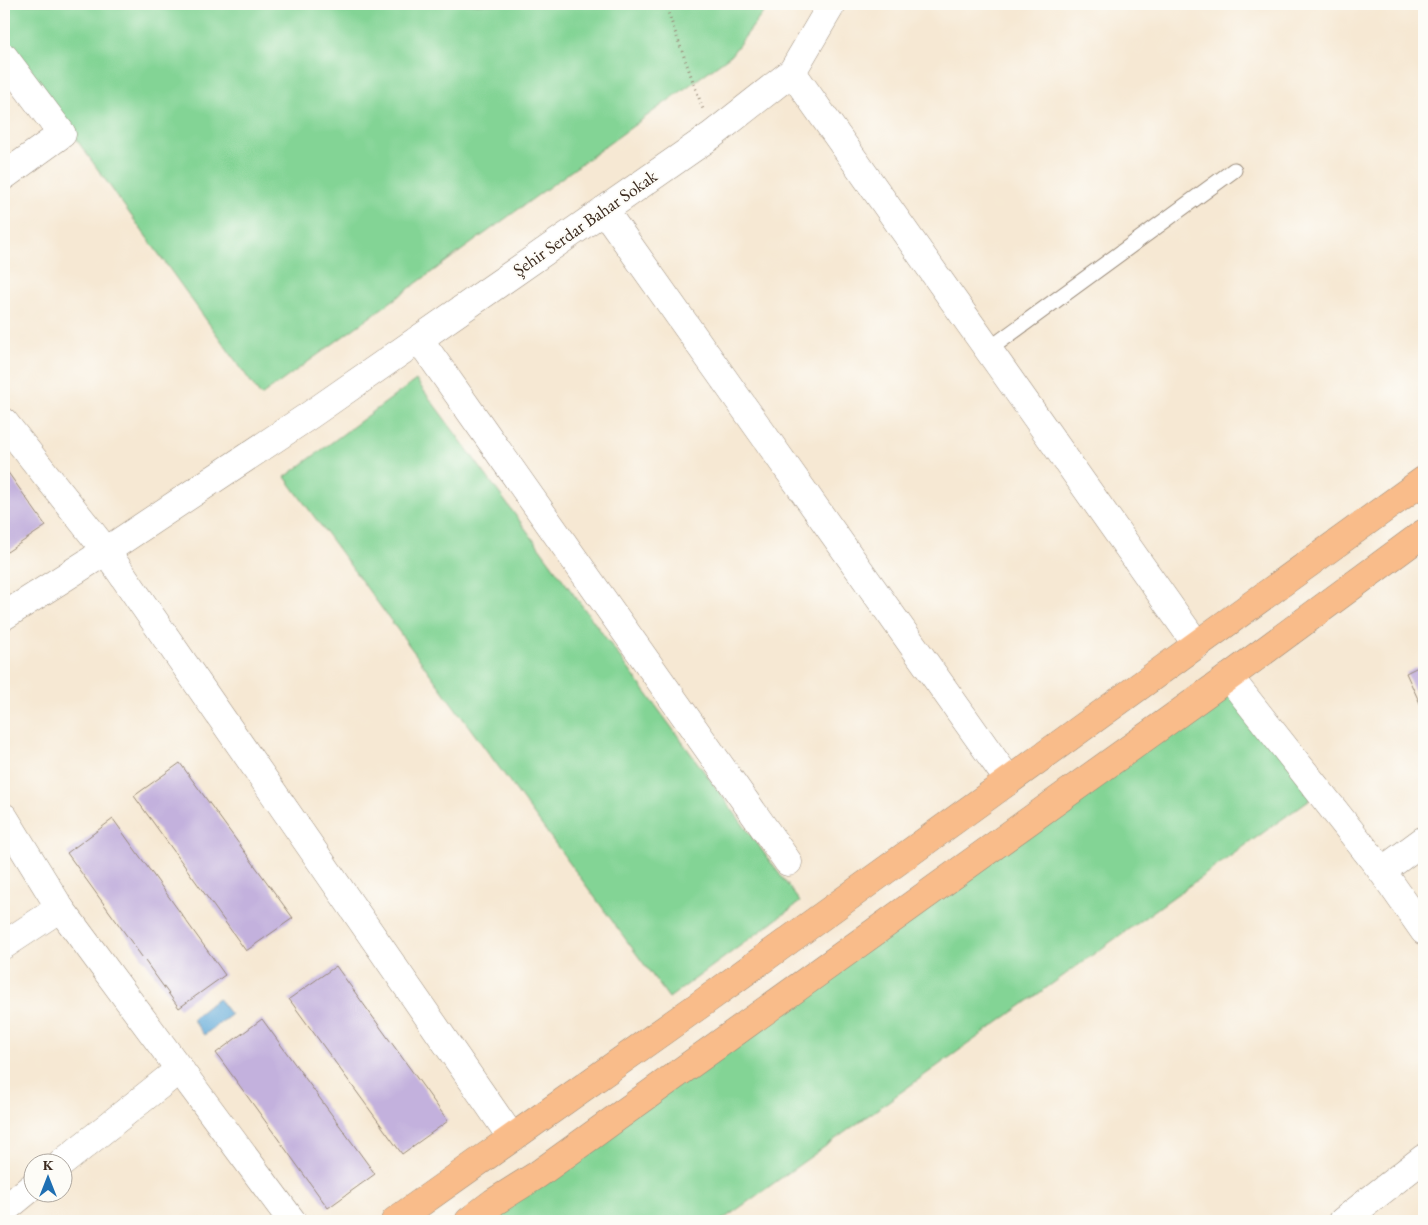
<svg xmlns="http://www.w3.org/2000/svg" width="1428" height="1225" font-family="'EB Garamond',serif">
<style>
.green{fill:#83d495;stroke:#5f7f5a}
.water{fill:#62aad9;stroke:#4e6a7c}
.building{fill:#c3b1dd}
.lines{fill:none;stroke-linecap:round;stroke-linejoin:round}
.service-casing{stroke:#988978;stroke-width:17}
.minor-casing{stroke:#988978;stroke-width:29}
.primary-casing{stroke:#988978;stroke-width:29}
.path{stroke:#988978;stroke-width:3;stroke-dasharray:1 4;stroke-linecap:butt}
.service{stroke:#fff;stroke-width:15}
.minor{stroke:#fff;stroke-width:28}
.primary{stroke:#f9bc8a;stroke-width:28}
.labels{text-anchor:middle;stroke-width:4;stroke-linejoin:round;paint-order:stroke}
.street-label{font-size:18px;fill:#3b2a1e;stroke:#fdfcf7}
</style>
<rect width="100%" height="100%" fill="#fdfcf7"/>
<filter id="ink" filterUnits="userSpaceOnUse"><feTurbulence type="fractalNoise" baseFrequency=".02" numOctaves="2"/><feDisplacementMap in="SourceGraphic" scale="10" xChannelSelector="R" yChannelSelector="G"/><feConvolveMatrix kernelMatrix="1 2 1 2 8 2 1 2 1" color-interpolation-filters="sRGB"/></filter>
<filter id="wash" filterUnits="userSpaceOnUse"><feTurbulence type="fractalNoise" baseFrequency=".0096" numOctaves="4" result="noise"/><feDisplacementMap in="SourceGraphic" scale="20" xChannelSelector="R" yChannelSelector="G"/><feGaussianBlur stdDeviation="1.12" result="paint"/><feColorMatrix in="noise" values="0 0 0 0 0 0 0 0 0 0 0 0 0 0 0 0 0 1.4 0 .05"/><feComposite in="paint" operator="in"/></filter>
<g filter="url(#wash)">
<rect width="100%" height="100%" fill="#f6e8d3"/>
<!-- green -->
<g class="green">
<polygon points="4,4 770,4 731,55 261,396 4,39"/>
<polygon points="416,380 800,902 669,998 285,477"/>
<polygon points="1229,677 1320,792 721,1221 475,1221"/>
</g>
<!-- water -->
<polygon class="water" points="218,998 231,1015 204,1035 192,1019"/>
<g id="blocks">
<!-- building -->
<g class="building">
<polygon points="7,471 46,526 4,554 4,473"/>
<polygon points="1424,664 1424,712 1406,673"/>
<polygon points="180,763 293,918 246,951 134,796"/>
<polygon points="113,819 225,975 179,1008 67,853"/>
<polygon points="336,966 448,1121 402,1154 289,999"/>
<polygon points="262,1019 375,1174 328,1208 216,1053"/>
</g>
</g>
</g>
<g filter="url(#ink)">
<use href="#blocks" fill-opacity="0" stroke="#988978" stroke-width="1"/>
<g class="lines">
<!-- service casing -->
<g class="service-casing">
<polyline id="service" points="988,350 1234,170"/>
</g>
<!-- minor casing -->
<g class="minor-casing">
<g id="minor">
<polyline points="4,57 62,134 4,176"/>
<polyline points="792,72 1197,645"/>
<polyline points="604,210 1009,781"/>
<polyline points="419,339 788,862"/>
<polyline points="4,422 106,551 512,1138"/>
<polyline points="4,616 106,551 310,415 712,135 792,72 832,4"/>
<polyline points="1229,677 1382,871 1424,931"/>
<polyline points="4,817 60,908 292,1221"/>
<polyline points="1382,871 1424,840"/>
<polyline points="4,945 60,908"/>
<polyline points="62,1163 180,1069"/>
<polyline points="4,1210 32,1187"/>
<polyline points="1343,1221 1424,1158"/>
</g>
</g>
<!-- primary casing -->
<g class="primary-casing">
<g id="primary">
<polyline points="395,1221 701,1004 1424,480"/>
<polyline points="469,1221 494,1202 537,1175 1229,677 1424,533"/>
</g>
</g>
<!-- path -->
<polyline class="path" points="665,4 703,109"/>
<!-- service -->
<use href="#service" class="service"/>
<!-- minor -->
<use href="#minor" class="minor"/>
<!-- primary -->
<use href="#primary" class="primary"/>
</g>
</g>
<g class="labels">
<!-- street labels -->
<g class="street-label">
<text transform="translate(585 223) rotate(-35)" y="6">Şehir Serdar Bahar Sokak</text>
</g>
</g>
<!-- margin -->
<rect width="1428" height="1225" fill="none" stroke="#fdfcf7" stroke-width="20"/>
<!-- north arrow -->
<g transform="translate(48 1178)"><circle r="24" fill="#fdfcf7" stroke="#afa8a0"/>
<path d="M0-4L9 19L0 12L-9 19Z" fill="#1f6fb2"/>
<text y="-8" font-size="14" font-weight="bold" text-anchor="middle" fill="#3b2a1e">K</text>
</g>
</svg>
